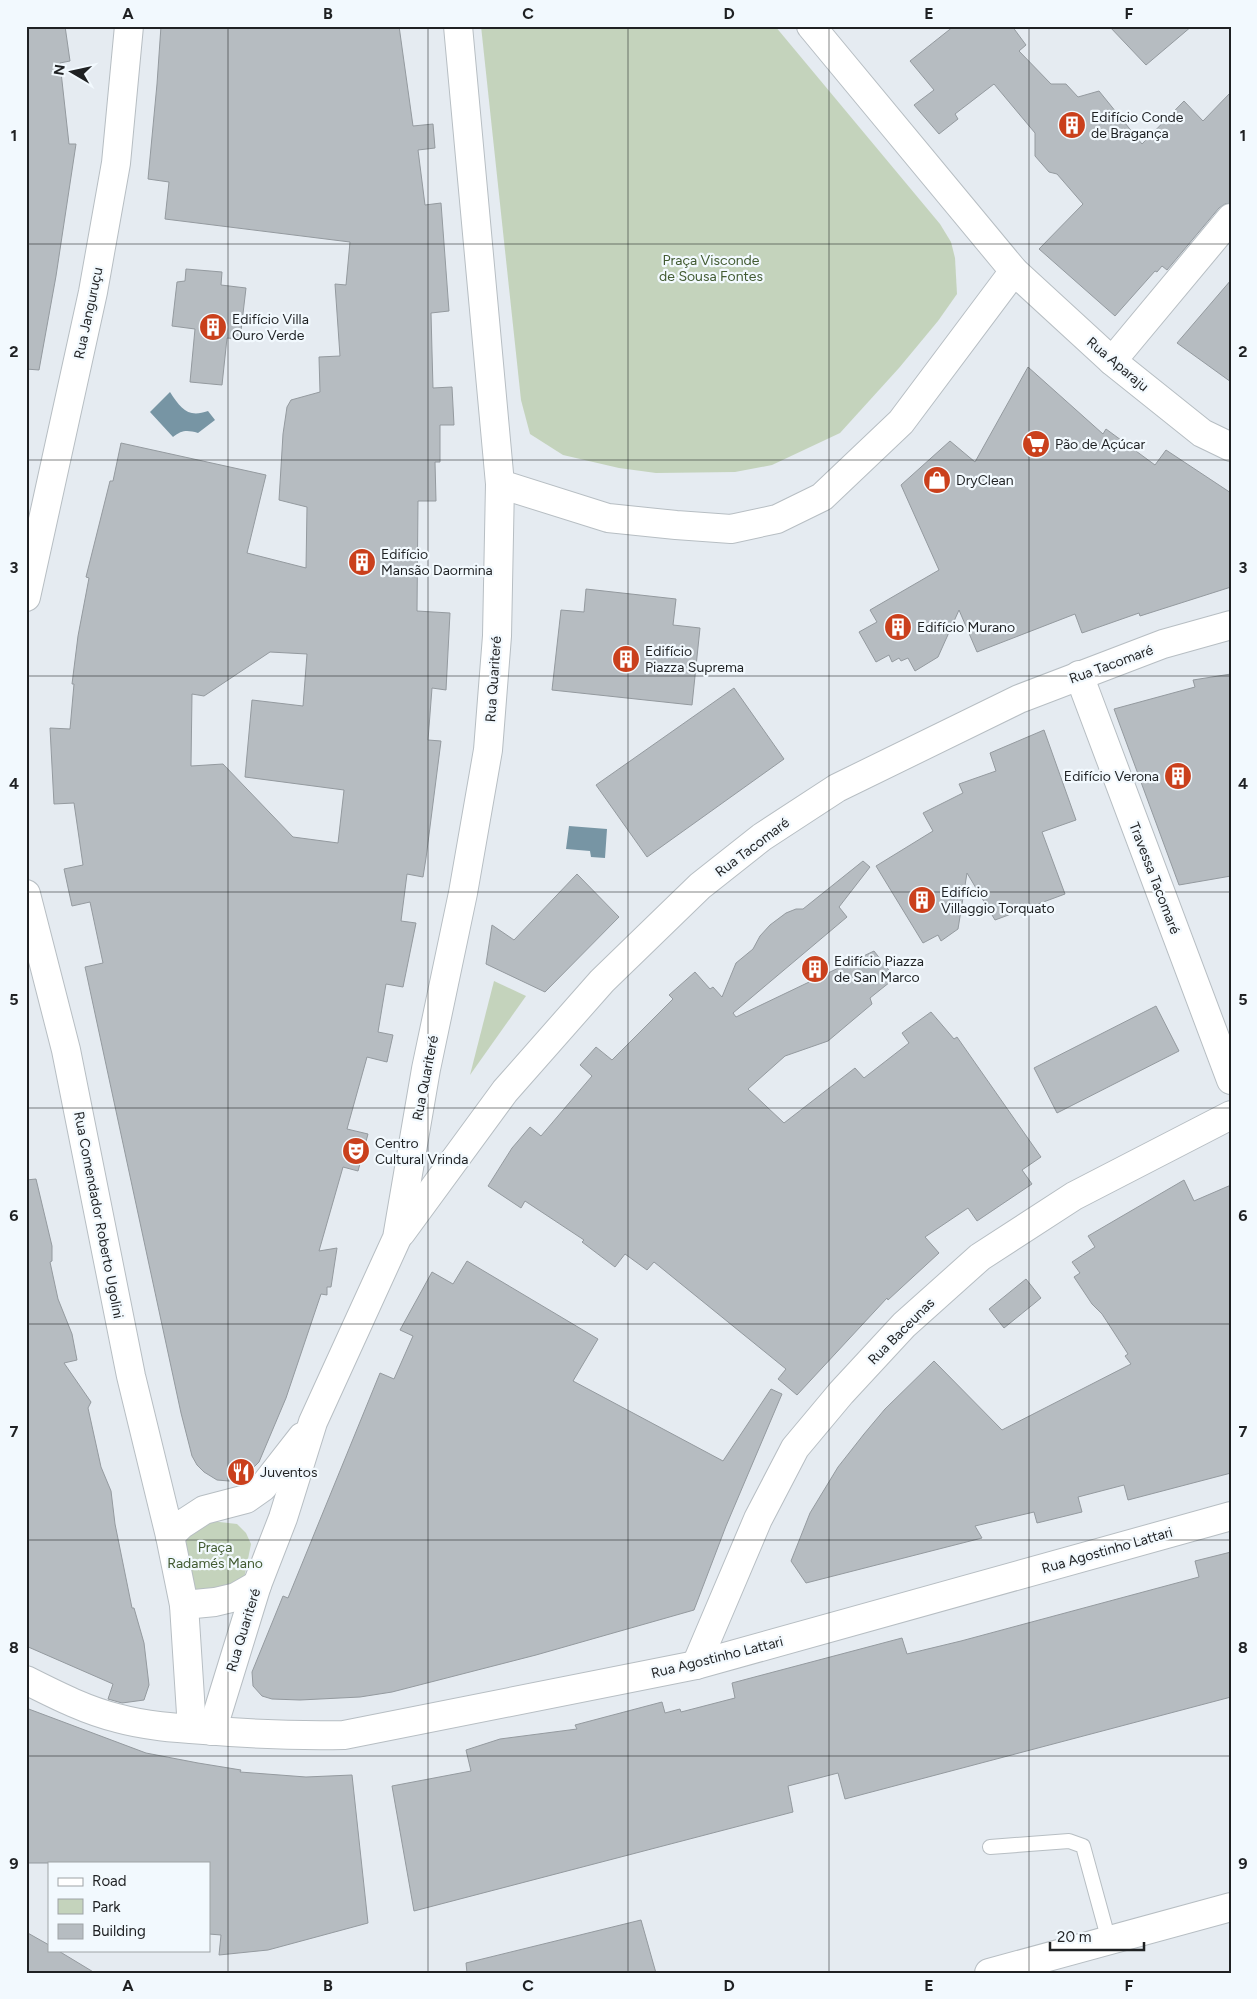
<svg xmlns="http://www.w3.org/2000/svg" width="1257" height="1999" font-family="Figtree,sans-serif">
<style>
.green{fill:#c4d3bc}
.water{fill:#7795a4}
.building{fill:#b6bcc1;stroke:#949a9f;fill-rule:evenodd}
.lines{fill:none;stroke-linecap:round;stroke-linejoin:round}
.lane-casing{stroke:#b7bec3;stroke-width:16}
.street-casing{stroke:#b7bec3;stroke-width:30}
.secondary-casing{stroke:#b7bec3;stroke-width:30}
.lane{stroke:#fff;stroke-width:14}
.street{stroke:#fff;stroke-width:28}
.secondary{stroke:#fff;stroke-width:28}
.grid{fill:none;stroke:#1f2123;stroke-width:1;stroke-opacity:0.55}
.labels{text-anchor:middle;stroke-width:4.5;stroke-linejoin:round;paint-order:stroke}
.poi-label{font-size:14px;fill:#1f2123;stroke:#f2f9fe;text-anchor:start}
.park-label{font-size:14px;fill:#425b32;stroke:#f2f9fe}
.street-label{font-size:14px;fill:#1f2123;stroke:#f2f9fe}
.neatline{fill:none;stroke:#1f2123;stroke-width:2}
.grid-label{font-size:16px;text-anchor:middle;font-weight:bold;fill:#1f2123}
</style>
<rect width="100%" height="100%" fill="#e5ebf1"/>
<!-- green -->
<g class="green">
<polygon points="481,26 775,26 940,224 951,242 955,258 957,294 938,321 899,368 840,433 772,465 735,472 656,473 619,468 563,455 530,434 521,400"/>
<polygon points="494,981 526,996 470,1075"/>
<polygon points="202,1520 237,1524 246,1533 251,1544 244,1579 237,1588 190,1596 181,1543"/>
</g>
<!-- water -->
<g class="water">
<path d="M 170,392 C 181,409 188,418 208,411 L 215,420 L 198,433 C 187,430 182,430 173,437 L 150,412 Z"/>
<polygon points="569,826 607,829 605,858 591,857 590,851 566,849"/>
</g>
<!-- building -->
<g class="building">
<polygon points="47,26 65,26 70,61 60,63 69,144 76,144 56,276 39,370 26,369 26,29"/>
<path d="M 161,26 L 399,26 L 413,126 L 433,124 L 435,148 L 418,150 L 425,205 L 441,203 L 449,311 L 431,313 L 432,352 L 433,388 L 452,387 L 454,425 L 440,425 L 440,462 L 435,462 L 436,501 L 418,501 L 417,611 L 450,613 L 446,690 L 432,688 L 428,740 L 441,741 L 426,858 L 423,877 L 407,874 L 401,921 L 416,923 L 403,987 L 386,984 L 378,1032 L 393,1035 L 387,1062 L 367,1057 L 347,1129 L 368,1134 L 358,1171 L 343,1167 L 319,1251 L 337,1248 L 331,1287 L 327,1287 L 327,1295 L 321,1294 L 286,1398 L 259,1462 L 247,1474 L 229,1481 L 217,1480 L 204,1472 L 197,1465 L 192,1456 L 181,1413 L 85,967 L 103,963 L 90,902 L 72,906 L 64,869 L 83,865 L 74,803 L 54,804 L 50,728 L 70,729 L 74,684 L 72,684 L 78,636 L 89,578 L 86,577 L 110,481 L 113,481 L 121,443 L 266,475 L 247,553 L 306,568 L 307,507 L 279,500 L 283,434 L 287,407 L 291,400 L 320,392 L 319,357 L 340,356 L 335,284 L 346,285 L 350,242 L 165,219 L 169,182 L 148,179 L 157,84 ZM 270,652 L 307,654 L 303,706 L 252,700 L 245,777 L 344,790 L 338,843 L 293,837 L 223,764 L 191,766 L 192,694 L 204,696 Z"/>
<polygon points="954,26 1012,26 1026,45 1019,51 1051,84 1066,84 1078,97 1099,91 1142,144 1184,101 1203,121 1231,92 1231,203 1225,204 1219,208 1167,270 1162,266 1157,272 1155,271 1115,316 1039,249 1083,204 1057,174 1049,172 1035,156 1035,133 994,84 955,114 958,119 939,134 914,105 934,90 910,61"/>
<polygon points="1109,26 1192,26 1146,65"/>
<polygon points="186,269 222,272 221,285 246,288 240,339 227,338 222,385 190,382 195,329 172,326 177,282 185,281"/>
<polygon points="1231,280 1231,382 1177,343"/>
<polygon points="1028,367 1103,434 1106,429 1155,465 1166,450 1231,493 1231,587 1140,616 1139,613 1082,633 1075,614 977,652 959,610 938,657 915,671 908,658 901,661 899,658 892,662 889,655 876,662 859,632 877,622 870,610 939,570 901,485 950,441 975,462"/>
<polygon points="586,589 676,599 673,625 700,628 692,705 552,690 561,610 584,612"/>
<polygon points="1231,674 1231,876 1179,885 1114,709 1195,687 1193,680"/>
<polygon points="734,688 784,759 647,857 596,785"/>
<polygon points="1044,730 1076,820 1042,832 1065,894 995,920 967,873 958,929 941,941 938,935 923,943 876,866 933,831 923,813 963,793 959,784 996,771 990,753"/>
<polygon points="863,861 870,867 839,907 847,917 733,1013 736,1017 874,951 895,978 870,998 872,1004 828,1041 785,1056 748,1089 784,1123 855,1068 864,1078 909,1043 902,1033 931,1012 954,1039 957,1037 1041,1157 1022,1170 1032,1184 977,1221 968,1208 925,1237 939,1253 888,1300 887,1298 797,1395 778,1379 786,1369 654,1262 647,1270 625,1254 615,1267 582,1242 584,1240 525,1201 521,1208 488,1186 512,1148 530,1127 541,1136 592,1076 580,1065 596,1047 612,1060 673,999 669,995 695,972 710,989 713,987 722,997 736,963 753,949 760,936 770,925 786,913 796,909 803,909"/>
<polygon points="577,874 619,917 545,992 486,964 492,925 514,940"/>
<polygon points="1156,1006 1179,1051 1057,1113 1034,1068"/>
<polygon points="36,1179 52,1246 52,1261 50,1262 58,1299 72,1334 77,1360 64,1363 91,1402 88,1408 101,1467 111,1491 115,1524 132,1608 134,1608 144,1643 149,1685 144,1700 122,1703 108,1699 113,1684 26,1646 26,1180"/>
<polygon points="1184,1180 1194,1201 1231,1185 1231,1473 1128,1500 1124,1485 1078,1497 1082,1512 1037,1523 1034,1512 975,1526 982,1538 806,1583 791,1561 810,1513 838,1467 864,1434 885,1409 934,1361 1002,1430 1131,1364 1125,1356 1128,1354 1102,1314 1092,1304 1074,1277 1080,1273 1072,1262 1095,1247 1088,1236"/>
<polygon points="467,1261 598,1339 573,1381 723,1461 771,1389 782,1394 726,1526 694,1610 536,1655 392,1692 360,1697 300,1700 272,1699 262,1696 253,1686 252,1672 283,1596 288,1598 380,1373 394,1379 413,1336 400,1330 432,1272 453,1284"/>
<polygon points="1026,1279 1041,1298 1004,1328 989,1309"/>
<polygon points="1231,1552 1231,1697 845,1799 838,1773 815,1779 788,1786 793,1812 414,1911 392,1786 471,1771 466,1750 500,1739 577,1729 575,1725 662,1702 665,1713 680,1709 681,1712 735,1698 732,1683 902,1638 907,1654 961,1641 1199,1577 1195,1561"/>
<polygon points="26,1708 146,1753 198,1763 241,1770 240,1772 306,1777 352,1775 368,1923 268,1950 219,1955 221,1935 209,1934 209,1863 26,1863"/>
<polygon points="641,1920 656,1973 467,1973 466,1963"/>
<polygon points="26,1932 49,1945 49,1950 57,1950 95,1973 26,1973"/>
</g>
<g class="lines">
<!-- lane casing -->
<g class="lane-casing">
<polyline id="lane" points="990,1847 1069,1841 1083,1846 1109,1941"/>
</g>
<!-- street casing -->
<g class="street-casing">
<g id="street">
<polyline points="811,26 1014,271 1112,361 1202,433 1231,447"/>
<polyline points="1112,361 1231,218"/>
<polyline points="500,484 608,518 676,525 731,529 777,519 822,497 901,422 1014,271"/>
<polyline points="26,597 93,292 116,163 129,26"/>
<polyline points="1079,675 1231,1080"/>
<polyline points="26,894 66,1050 131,1376 170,1536 184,1605 192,1729"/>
<polyline points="401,1233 505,1091 602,981 700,886 762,837 837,788 1019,699 1163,644 1231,625"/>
<polyline points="170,1536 181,1525 204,1510 246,1499 263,1487 302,1437"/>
<polyline points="184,1605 215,1602 236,1597 257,1585"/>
<polyline points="696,1665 758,1519 795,1448 841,1393 904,1325 980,1257 1074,1196 1231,1115"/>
<path d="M 26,1680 C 56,1695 85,1710 117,1718 C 146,1726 175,1728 204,1730 C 251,1734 297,1736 344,1735 L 696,1665 L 1231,1516"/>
<polyline points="212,1731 257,1585 283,1518 313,1422 397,1238 426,1069 463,893 488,750 497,636 500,484 458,26"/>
</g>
</g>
<!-- secondary casing -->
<g class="secondary-casing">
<polyline id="secondary" points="989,1973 1231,1907"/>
</g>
<!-- lane -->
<use href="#lane" class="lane"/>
<!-- street -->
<use href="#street" class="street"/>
<!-- secondary -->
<use href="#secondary" class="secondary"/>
</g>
<!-- grid -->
<path class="grid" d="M 228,26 L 228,1973M 428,26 L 428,1973M 628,26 L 628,1973M 829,26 L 829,1973M 1029,26 L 1029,1973M 26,244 L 1231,244M 26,460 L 1231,460M 26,676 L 1231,676M 26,892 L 1231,892M 26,1108 L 1231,1108M 26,1324 L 1231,1324M 26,1540 L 1231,1540M 26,1756 L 1231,1756"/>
<!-- icons -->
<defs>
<g id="building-disc" transform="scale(1.4375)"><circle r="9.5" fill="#ca401c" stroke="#f2f9fe"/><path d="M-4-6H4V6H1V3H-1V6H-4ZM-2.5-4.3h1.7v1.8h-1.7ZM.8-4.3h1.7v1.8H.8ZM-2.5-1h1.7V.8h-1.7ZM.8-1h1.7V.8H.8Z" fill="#fff"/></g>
<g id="supermarket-disc" transform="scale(1.4375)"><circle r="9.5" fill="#ca401c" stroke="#f2f9fe"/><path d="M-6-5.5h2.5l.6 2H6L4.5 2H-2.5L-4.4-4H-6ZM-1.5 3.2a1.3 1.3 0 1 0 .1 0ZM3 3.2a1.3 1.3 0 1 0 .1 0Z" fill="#fff"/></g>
<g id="shop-disc" transform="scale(1.4375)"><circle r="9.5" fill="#ca401c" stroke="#f2f9fe"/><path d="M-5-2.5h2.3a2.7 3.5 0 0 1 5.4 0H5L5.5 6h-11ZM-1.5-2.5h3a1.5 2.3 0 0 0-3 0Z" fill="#fff"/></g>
<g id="theatre-disc" transform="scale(1.4375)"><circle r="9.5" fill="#ca401c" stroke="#f2f9fe"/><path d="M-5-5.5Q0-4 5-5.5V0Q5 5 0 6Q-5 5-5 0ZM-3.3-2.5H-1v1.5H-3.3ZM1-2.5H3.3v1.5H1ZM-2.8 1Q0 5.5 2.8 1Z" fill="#fff"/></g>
<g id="restaurant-disc" transform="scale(1.4375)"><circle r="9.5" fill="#ca401c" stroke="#f2f9fe"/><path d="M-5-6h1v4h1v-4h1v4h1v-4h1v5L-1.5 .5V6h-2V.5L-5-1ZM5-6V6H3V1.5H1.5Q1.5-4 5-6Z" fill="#fff"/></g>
</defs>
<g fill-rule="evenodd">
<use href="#building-disc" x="1072" y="125"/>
<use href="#building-disc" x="213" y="327"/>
<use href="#supermarket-disc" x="1036" y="444"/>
<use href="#shop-disc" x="937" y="480"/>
<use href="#building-disc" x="362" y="562"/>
<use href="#building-disc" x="898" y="627"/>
<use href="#building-disc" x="626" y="659"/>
<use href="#building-disc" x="1178" y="776"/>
<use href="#building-disc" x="922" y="900"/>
<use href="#building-disc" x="815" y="969"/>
<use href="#theatre-disc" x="356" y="1151"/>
<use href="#restaurant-disc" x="241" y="1472"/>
</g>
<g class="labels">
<!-- poi labels -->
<g class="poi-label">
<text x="1091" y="122">Edifício Conde<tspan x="1091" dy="16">de Bragança</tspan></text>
<text x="232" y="324">Edifício Villa<tspan x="232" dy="16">Ouro Verde</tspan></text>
<text x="1055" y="449">Pão de Açúcar</text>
<text x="956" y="485">DryClean</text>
<text x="381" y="559">Edifício<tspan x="381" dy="16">Mansão Daormina</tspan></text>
<text x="917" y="632">Edifício Murano</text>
<text x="645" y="656">Edifício<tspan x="645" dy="16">Piazza Suprema</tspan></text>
<text x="1159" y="781" text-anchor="end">Edifício Verona</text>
<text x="941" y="897">Edifício<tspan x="941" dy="16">Villaggio Torquato</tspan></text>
<text x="834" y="966">Edifício Piazza<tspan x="834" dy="16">de San Marco</tspan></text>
<text x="375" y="1148">Centro<tspan x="375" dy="16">Cultural Vrinda</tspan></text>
<text x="260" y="1477">Juventos</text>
</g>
<!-- park labels -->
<g class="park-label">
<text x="711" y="265">Praça Visconde<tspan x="711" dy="16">de Sousa Fontes</tspan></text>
<text x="215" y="1552">Praça<tspan x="215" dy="16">Radamés Mano</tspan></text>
</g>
<!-- street labels -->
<g class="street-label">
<text transform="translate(88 313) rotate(-78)" y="5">Rua Janguruçu</text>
<text transform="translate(1118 364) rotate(40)" y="5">Rua Aparaju</text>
<text transform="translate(1111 664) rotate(-20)" y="5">Rua Tacomaré</text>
<text transform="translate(493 679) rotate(-86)" y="5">Rua Quariteré</text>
<text transform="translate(752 847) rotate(-37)" y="5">Rua Tacomaré</text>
<text transform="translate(1155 878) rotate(69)" y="5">Travessa Tacomaré</text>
<text transform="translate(425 1078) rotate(-79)" y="5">Rua Quariteré</text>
<text transform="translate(99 1215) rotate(79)" y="5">Rua Comendador Roberto Ugolini</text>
<text transform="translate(901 1331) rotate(-45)" y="5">Rua Baceunas</text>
<text transform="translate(1107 1550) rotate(-16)" y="5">Rua Agostinho Lattari</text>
<text transform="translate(243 1630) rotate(-73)" y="5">Rua Quariteré</text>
<text transform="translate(717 1657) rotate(-14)" y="5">Rua Agostinho Lattari</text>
</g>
</g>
<!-- border -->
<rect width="1257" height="1999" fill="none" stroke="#f2f9fe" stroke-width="55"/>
<!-- legend -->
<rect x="48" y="1862" width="162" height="90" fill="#f2f9fe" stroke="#9ea3a6"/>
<rect x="58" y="1878" width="25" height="8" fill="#ffffff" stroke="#9ea3a6"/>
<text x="92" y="1886" font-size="15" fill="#1f2123">Road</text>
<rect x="58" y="1899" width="25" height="15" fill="#c4d3bc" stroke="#9ea3a6"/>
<text x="92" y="1912" font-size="15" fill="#1f2123">Park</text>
<rect x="58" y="1924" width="25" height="15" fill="#b6bcc1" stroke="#9ea3a6"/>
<text x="92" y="1936" font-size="15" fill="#1f2123">Building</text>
<!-- north arrow -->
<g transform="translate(72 72) rotate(279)" stroke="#f2f9fe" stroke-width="4" paint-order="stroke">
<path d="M0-4L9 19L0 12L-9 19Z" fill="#1f2123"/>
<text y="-8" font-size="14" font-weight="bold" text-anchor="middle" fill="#1f2123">N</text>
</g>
<!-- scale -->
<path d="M1050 1942v8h94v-8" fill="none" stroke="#1f2123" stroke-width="2.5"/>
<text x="1057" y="1942" font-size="15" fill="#1f2123" stroke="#f2f9fe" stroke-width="4" paint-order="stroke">20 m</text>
<rect x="28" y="28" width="1202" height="1944" class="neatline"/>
<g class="grid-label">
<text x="128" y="19">A</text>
<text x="328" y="19">B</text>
<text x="528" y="19">C</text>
<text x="729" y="19">D</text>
<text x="929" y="19">E</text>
<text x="1129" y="19">F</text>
<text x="14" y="141">1</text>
<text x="1243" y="141">1</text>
<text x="14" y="357">2</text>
<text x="1243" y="357">2</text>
<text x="14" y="573">3</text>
<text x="1243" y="573">3</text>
<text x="14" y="789">4</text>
<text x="1243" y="789">4</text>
<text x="14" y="1005">5</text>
<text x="1243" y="1005">5</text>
<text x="14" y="1221">6</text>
<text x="1243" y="1221">6</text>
<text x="14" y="1437">7</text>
<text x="1243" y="1437">7</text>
<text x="14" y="1653">8</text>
<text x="1243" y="1653">8</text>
<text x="14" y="1869">9</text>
<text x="1243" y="1869">9</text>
<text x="128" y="1991">A</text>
<text x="328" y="1991">B</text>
<text x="528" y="1991">C</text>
<text x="729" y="1991">D</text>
<text x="929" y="1991">E</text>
<text x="1129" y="1991">F</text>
</g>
</svg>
